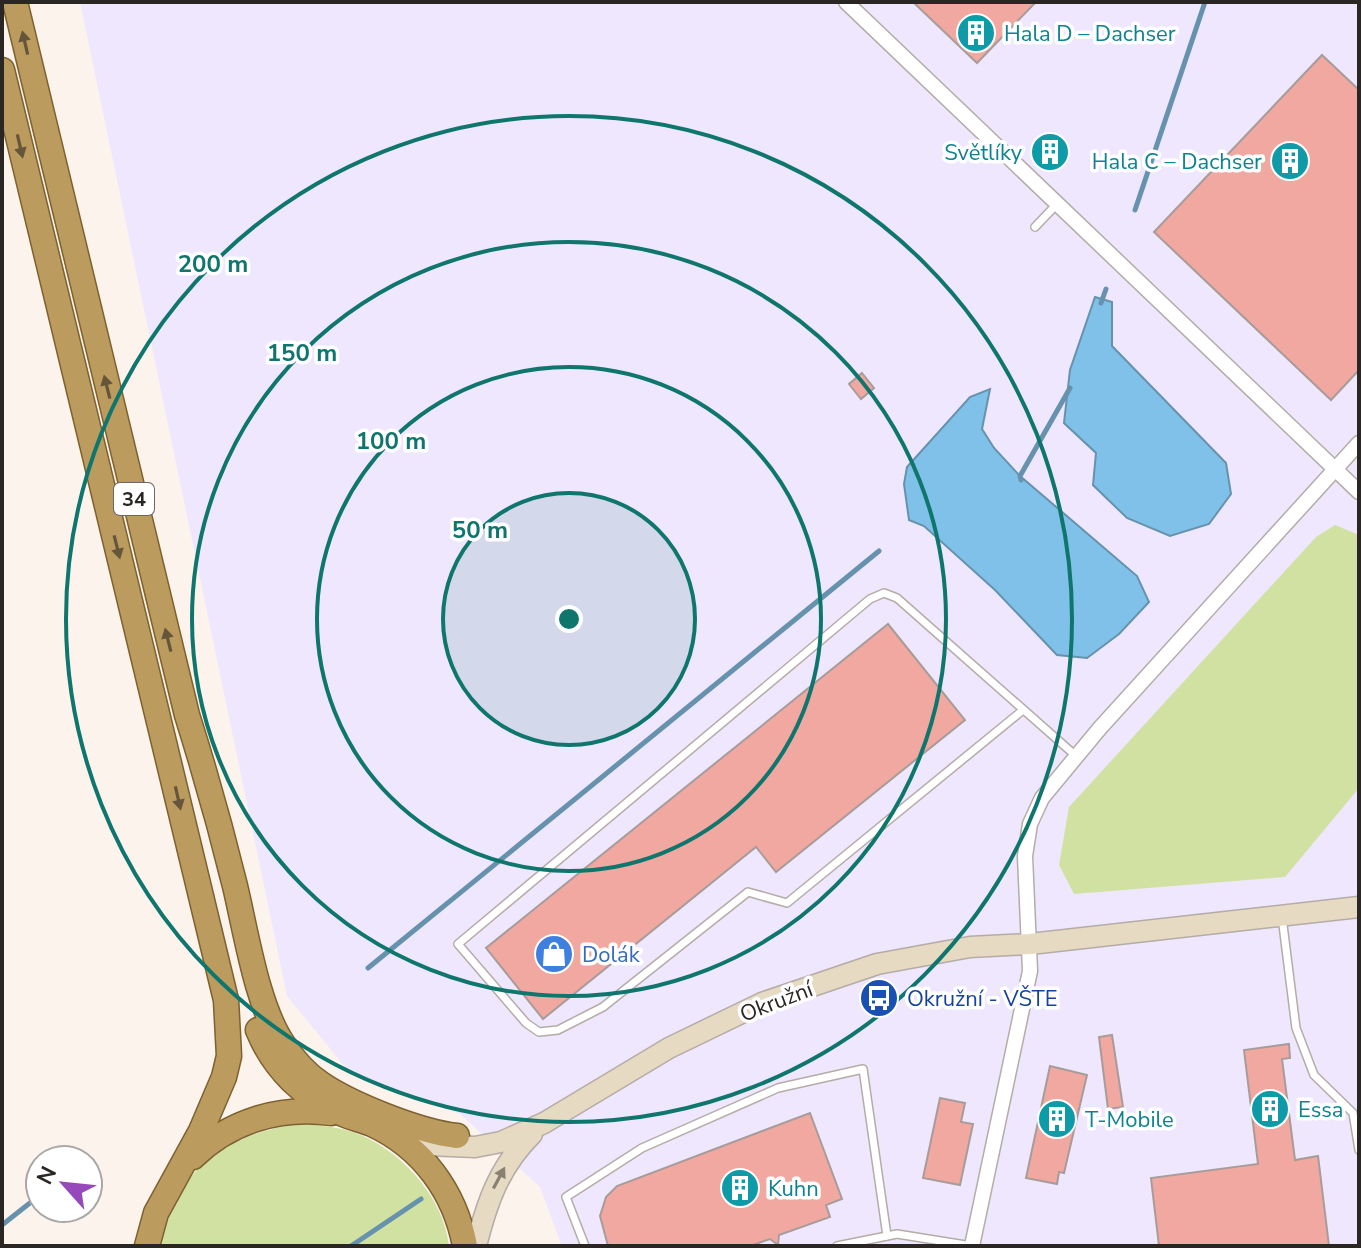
<svg xmlns="http://www.w3.org/2000/svg" width="1361" height="1248" font-family="'Nunito Sans',sans-serif">
<style>
.industrial{fill:#eee7fd}
.green{fill:#d0e1a2}
.water{fill:#80c1e9;stroke:#6692ae;stroke-width:2}
.lines{fill:none;stroke-linecap:round;stroke-linejoin:round}
.stream{stroke:#6692ae;stroke-width:5}
.building{fill:#f1a8a0;stroke:#a79c9a;stroke-width:2}
.service-casing{stroke:#b5aca6;stroke-width:10}
.minor-casing{stroke:#b5aca6;stroke-width:17}
.secondary-casing{stroke:#b5aca6;stroke-width:23}
.trunk-casing{stroke:#7d622f;stroke-width:27}
.service{stroke:#fff;stroke-width:7}
.minor{stroke:#fff;stroke-width:14}
.secondary{stroke:#e6dac2;stroke-width:20}
.trunk{stroke:#bb9b5e;stroke-width:24}
.oneway{fill:#64553b}
.oneway2{fill:#888073}
.ring{fill:none;stroke:#0f766e;stroke-width:4}
.labels{text-anchor:middle;stroke-width:7;stroke-linejoin:round;paint-order:stroke}
.shield{fill:#fff;stroke:#6a6766;stroke-width:2}
.shield-label{font-size:20px;font-weight:bold;fill:#2a2624}
.culture-label{font-size:22px;fill:#0d838f;stroke:#fff;text-anchor:start}
.shop-label{font-size:22px;fill:#366cbe;stroke:#fff;text-anchor:start}
.transit-label{font-size:22px;fill:#164399;stroke:#fff;text-anchor:start}
.street-label{font-size:22px;fill:#2a2624;stroke:#fff}
.centre{fill:#0f766e;stroke:#fff;stroke-width:4}
.ring-label{font-size:24px;text-anchor:middle;font-weight:bold;fill:#0f766e;stroke:#fff;stroke-width:7;stroke-linejoin:round;paint-order:stroke}
</style>
<rect width="100%" height="100%" fill="#fdf3ed"/>
<!-- industrial -->
<polygon class="industrial" points="80,2 1359,2 1359,1246 562,1246 540,1187 460,1114 350,1073 287,996"/>
<!-- green -->
<g class="green">
<polygon points="1335,525 1359,535 1359,788 1285,877 1074,894 1059,865 1069,807 1316,537"/>
<path d="M 298,1124 C 321,1125 344,1127 365,1137 C 406,1156 444,1200 449,1246 L 157,1246 C 180,1169 219,1136 298,1124 Z"/>
</g>
<!-- water -->
<g class="water">
<polygon points="1095,297 1112,302 1112,346 1226,463 1231,494 1209,524 1170,536 1127,518 1093,485 1096,453 1064,423 1070,370"/>
<polygon points="990,389 982,429 994,448 1020,476 1137,576 1149,602 1119,634 1087,658 1057,655 995,590 924,526 909,520 904,484 907,467 970,397"/>
</g>
<g class="lines">
<!-- stream -->
<g class="stream">
<polyline points="1135,210 1205,2"/>
<polyline points="1101,303 1106,289"/>
<polyline points="1021,480 1020,476 1070,388"/>
<polyline points="368,968 879,551"/>
<polyline points="2,1225 40,1195"/>
<polyline points="351,1246 421,1199"/>
</g>
</g>
<!-- building -->
<g class="building">
<polygon points="913,2 1036,2 977,63"/>
<polygon points="1322,55 1359,90 1359,370 1331,400 1154,232"/>
<polygon points="862,373 874,388 861,399 849,384"/>
<polygon points="888,624 965,720 776,872 756,847 543,1019 486,948"/>
<polygon points="1112,1035 1123,1107 1108,1109 1099,1037"/>
<polygon points="1289,1044 1290,1058 1282,1059 1295,1160 1318,1156 1329,1246 1159,1246 1151,1178 1258,1164 1244,1050"/>
<polygon points="1050,1066 1087,1075 1064,1173 1059,1172 1057,1184 1026,1178"/>
<polygon points="940,1098 965,1103 961,1122 973,1124 960,1185 923,1178"/>
<polygon points="810,1113 842,1199 826,1205 830,1217 779,1235 778,1245 770,1239 750,1246 608,1246 600,1216 606,1197 617,1186"/>
</g>
<g class="lines">
<!-- service casing -->
<g class="service-casing">
<g id="service">
<polyline points="1035,227 1057,204"/>
<polyline points="1023,710 787,903 748,892 603,1007 558,1030 539,1032 526,1023 458,944 870,599 884,593 897,598 1076,756"/>
<polyline points="1282,917 1296,1028 1314,1075 1353,1113 1359,1150"/>
<polyline points="585,1246 566,1197 642,1148 778,1088 863,1069 887,1236"/>
<polyline points="837,1246 897,1234 972,1246"/>
</g>
</g>
<!-- minor casing -->
<g class="minor-casing">
<g id="minor">
<polyline points="846,2 1359,492"/>
<polyline points="972,1246 1030,971 1025,856 1030,824 1042,798 1100,728 1359,443"/>
</g>
</g>
<!-- secondary casing -->
<g class="secondary-casing">
<g id="secondary">
<polyline points="403,1144 475,1147 501,1142 544,1123 669,1048 762,1003 877,964 970,947 1030,944 1359,907"/>
<path d="M 476,1246 C 487,1202 499,1167 532,1134"/>
</g>
</g>
<!-- trunk casing -->
<g class="trunk-casing">
<g id="trunk">
<path d="M 15,2 L 187,715 C 205,772 221,829 235,886 C 246,932 257,1006 283,1044 C 293,1059 306,1074 321,1084 C 352,1105 420,1132 457,1136"/>
<polyline points="2,70 226,1000 229,1056 224,1077 201,1131 156,1213 147,1246"/>
<path d="M 258,1030 C 274,1069 304,1098 343,1114 C 352,1118 362,1120 372,1124 C 422,1147 455,1192 465,1246"/>
<path d="M 193,1157 C 230,1121 280,1106 331,1113"/>
</g>
</g>
<!-- service -->
<use href="#service" class="service"/>
<!-- minor -->
<use href="#minor" class="minor"/>
<!-- secondary -->
<use href="#secondary" class="secondary"/>
<!-- trunk -->
<use href="#trunk" class="trunk"/>
</g>
<!-- one-way arrows -->
<defs><path id="oneway-solid" d="M-6-.8H1V-3.2L6.5 0L1 3.2V.8H-6Z" transform="scale(2)"/></defs>
<g class="oneway">
<use href="#oneway-solid" transform="translate(25 43) rotate(-103)"/>
<use href="#oneway-solid" transform="translate(20 146) rotate(77)"/>
<use href="#oneway-solid" transform="translate(107 387) rotate(-104)"/>
<use href="#oneway-solid" transform="translate(117 547) rotate(76)"/>
<use href="#oneway-solid" transform="translate(168 640) rotate(-104)"/>
<use href="#oneway-solid" transform="translate(178 798) rotate(77)"/>
</g>
<use class="oneway2" href="#oneway-solid" transform="translate(499 1178) rotate(-62)"/>
<!-- distance rings -->
<circle cx="569" cy="619" r="126" fill="#0f766e" fill-opacity=".12"/>
<g class="ring">
<circle cx="569" cy="619" r="126"/>
<circle cx="569" cy="619" r="252"/>
<circle cx="569" cy="619" r="377"/>
<circle cx="569" cy="619" r="503"/>
</g>
<!-- icons -->
<defs>
<g id="building-disc" transform="scale(2)"><circle r="9.5" fill="#0f9aa8" stroke="#fff"/><path d="M-4-6H4V6H1V3H-1V6H-4ZM-2.5-4.3h1.7v1.8h-1.7ZM.8-4.3h1.7v1.8H.8ZM-2.5-1h1.7V.8h-1.7ZM.8-1h1.7V.8H.8Z" fill="#fff"/></g>
<g id="shop-disc" transform="scale(2)"><circle r="9.5" fill="#3f7fe0" stroke="#fff"/><path d="M-5-2.5h2.3a2.7 3.5 0 0 1 5.4 0H5L5.5 6h-11ZM-1.5-2.5h3a1.5 2.3 0 0 0-3 0Z" fill="#fff"/></g>
<g id="bus-disc" transform="scale(2)"><circle r="9.5" fill="#1a4fb4" stroke="#fff"/><path d="M-5-6H5V4H4V6H2V4H-2V6H-4V4H-5ZM-3.5-4V0h7V-4ZM-3.5 1.2v1.5H-2V1.2ZM2 1.2v1.5H3.5V1.2Z" fill="#fff"/></g>
</defs>
<g fill-rule="evenodd">
<use href="#building-disc" x="976" y="33"/>
<use href="#building-disc" x="1050" y="152"/>
<use href="#building-disc" x="1290" y="161"/>
<use href="#shop-disc" x="554" y="954"/>
<use href="#bus-disc" x="879" y="998"/>
<use href="#building-disc" x="1270" y="1109"/>
<use href="#building-disc" x="1057" y="1119"/>
<use href="#building-disc" x="740" y="1188"/>
</g>
<g class="labels">
<!-- shield labels -->
<rect class="shield" x="114" y="483" width="40" height="32" rx="6"/>
<g class="shield-label">
<text x="134" y="506">34</text>
</g>
<!-- culture labels -->
<g class="culture-label">
<text x="1004" y="41">Hala D – Dachser</text>
<text x="1022" y="160" text-anchor="end">Světlíky</text>
<text x="1262" y="169" text-anchor="end">Hala C – Dachser</text>
<text x="1298" y="1117">Essa</text>
<text x="1085" y="1127">T-Mobile</text>
<text x="768" y="1196">Kuhn</text>
</g>
<!-- shop labels -->
<g class="shop-label">
<text x="582" y="962">Dolák</text>
</g>
<!-- transit labels -->
<g class="transit-label">
<text x="907" y="1006">Okružní - VŠTE</text>
</g>
<!-- street labels -->
<g class="street-label">
<text transform="translate(776 1001) rotate(-21)" y="8">Okružní</text>
</g>
</g>
<circle cx="569" cy="619" r="12" class="centre"/>
<g class="ring-label">
<text x="213" y="272">200 m</text>
<text x="302" y="361">150 m</text>
<text x="391" y="449">100 m</text>
<text x="480" y="538">50 m</text>
</g>
<!-- border -->
<rect width="1361" height="1248" fill="none" stroke="#2a2624" stroke-width="8"/>
<!-- north arrow -->
<g transform="translate(64 1184) rotate(297)"><circle r="38" fill="#ffffff" stroke="#aaa8a7" stroke-width="2"/>
<path d="M0-6L14 30L0 20L-14 30Z" fill="#9649bb"/>
<text y="-12" font-size="22" font-weight="bold" text-anchor="middle" fill="#2a2624">N</text>
</g>
</svg>
